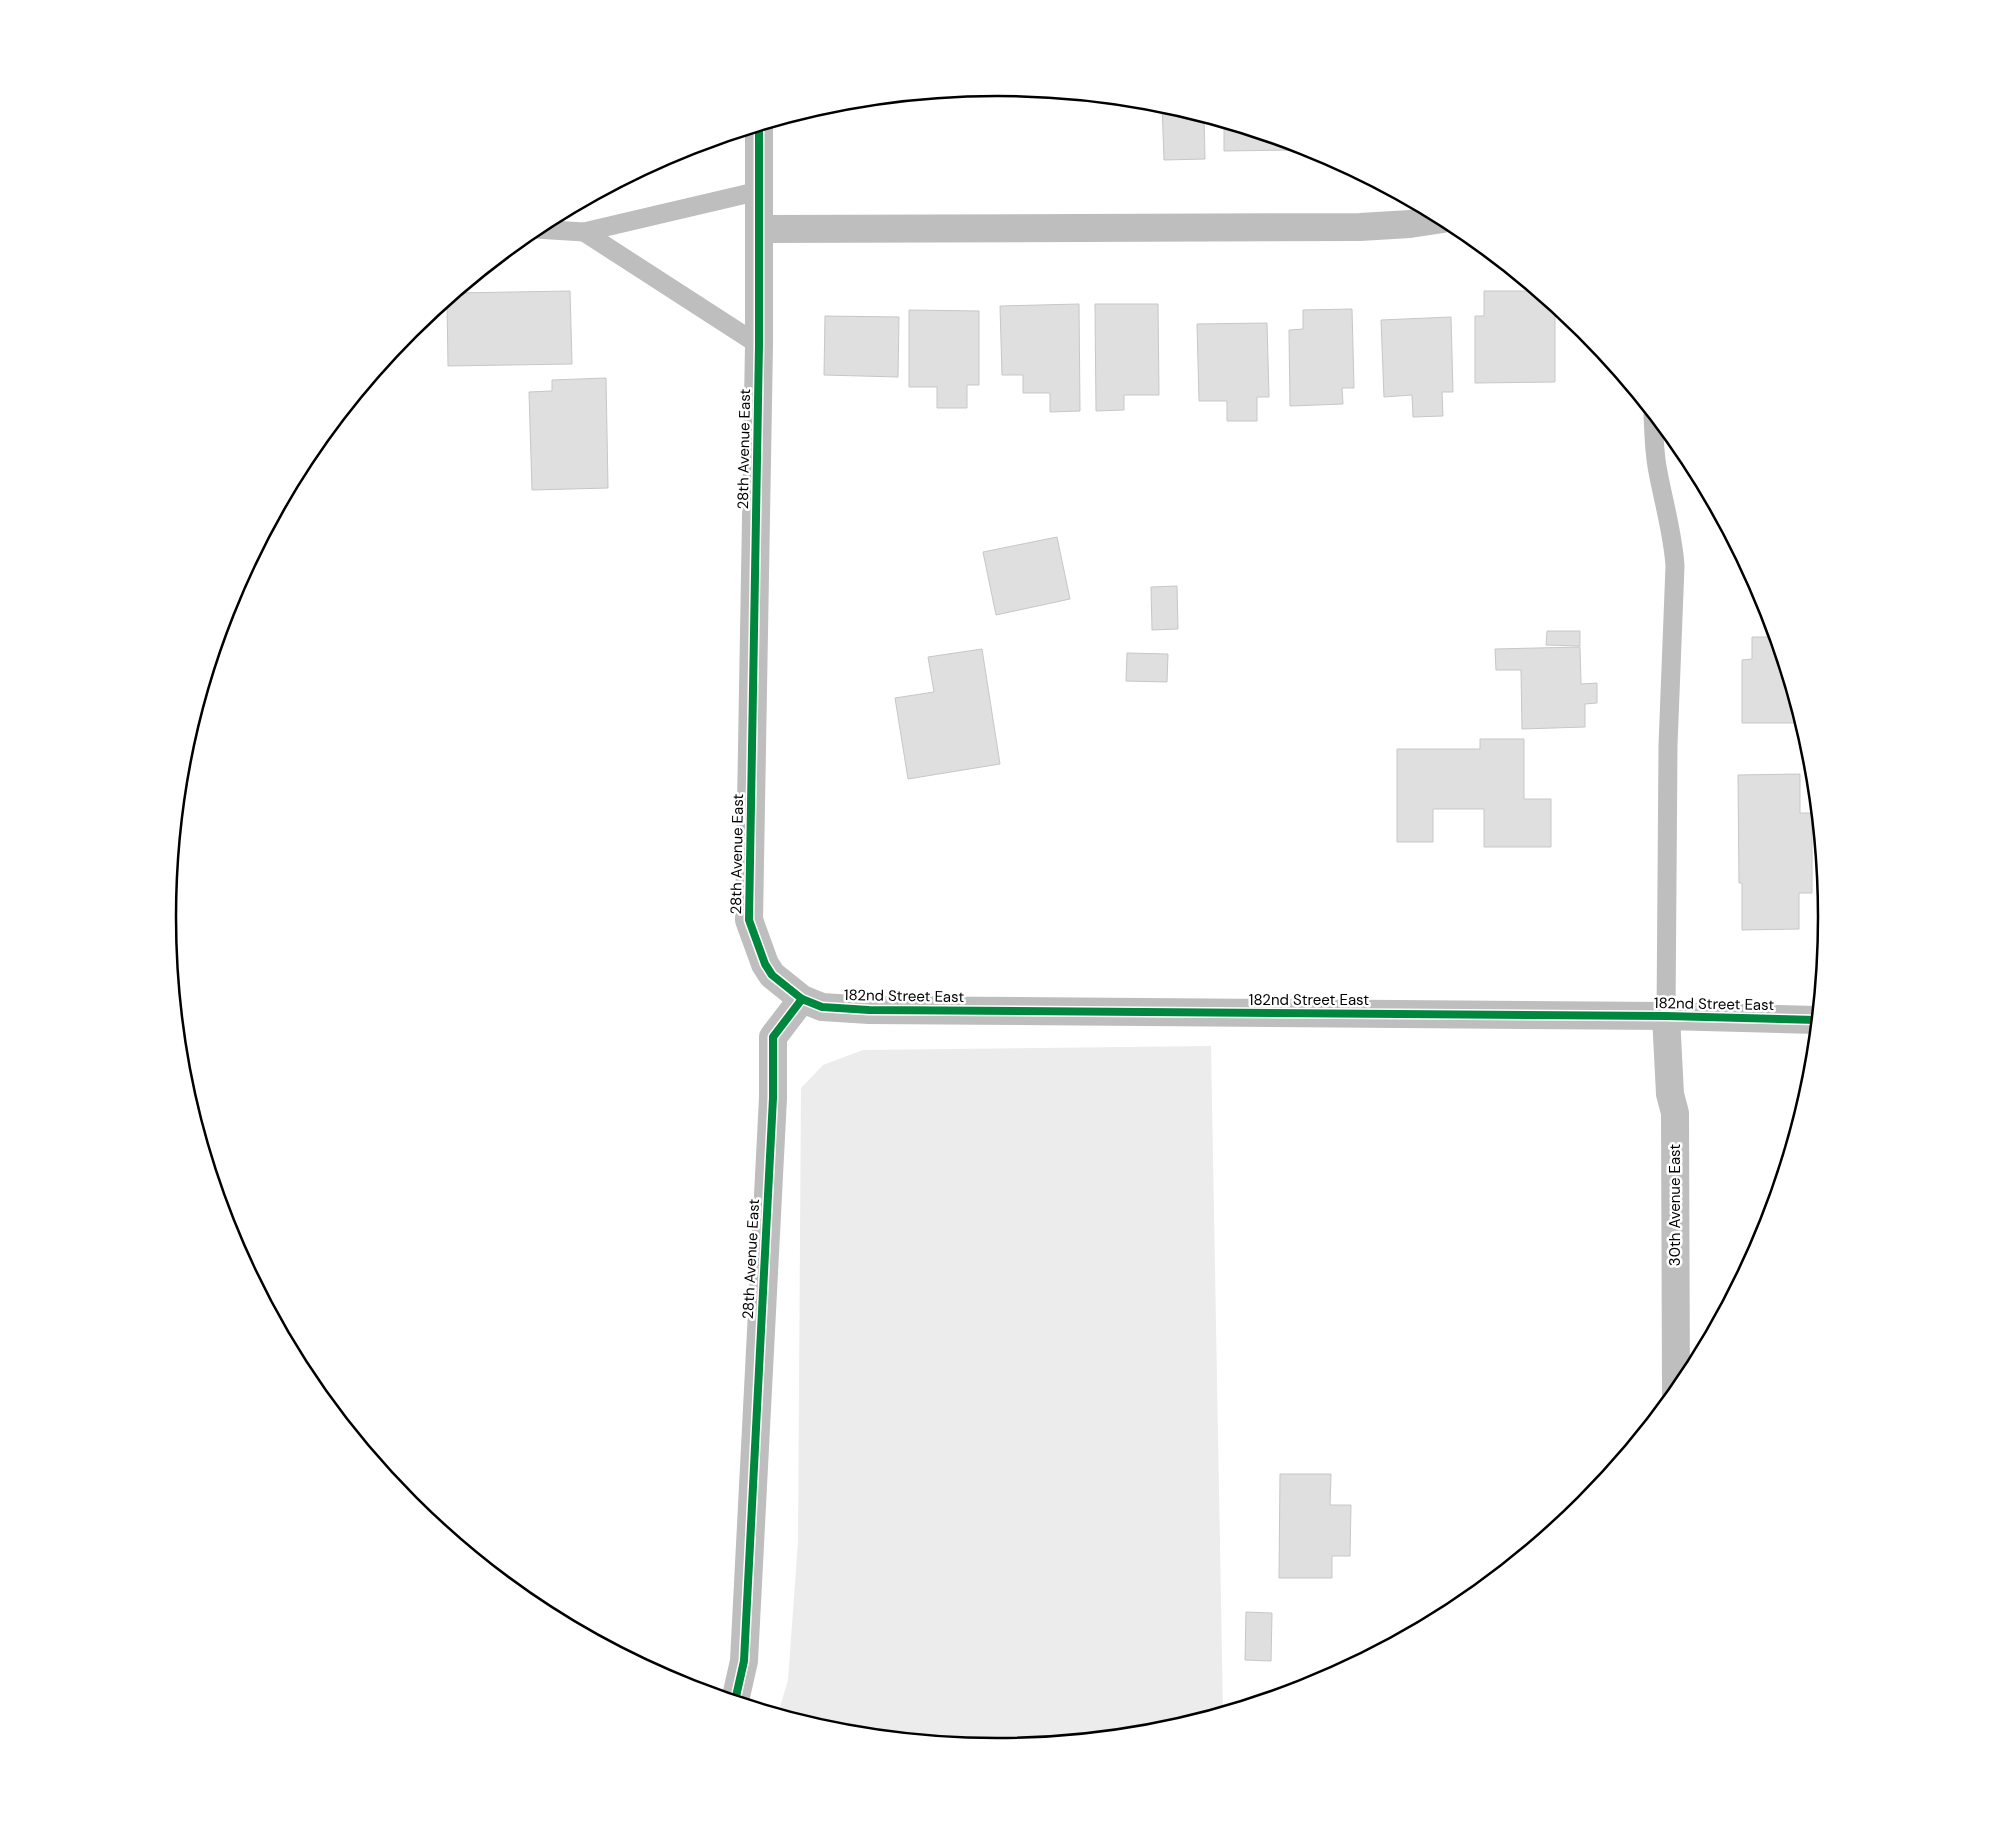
<svg xmlns="http://www.w3.org/2000/svg" width="1995" height="1835" font-family="'DM Sans',sans-serif">
<style>
.green{fill:#ececec}
.building{fill:#dfdfdf;stroke:#c7c7c7}
.lines{fill:none;stroke-linecap:round;stroke-linejoin:round}
.service{stroke:#bebebe;stroke-width:19}
.minor{stroke:#bebebe;stroke-width:28}
.cycleway-casing{stroke:#fff;stroke-width:11}
.cycleway{stroke:#00873e;stroke-width:8}
.labels{text-anchor:middle;stroke-width:5;stroke-linejoin:round;paint-order:stroke}
.street-label{font-size:15px;fill:#000;stroke:#fff}
.rim{fill:none;stroke:#000;stroke-width:2.5}
</style>
<rect width="100%" height="100%" fill="#fff"/>
<!-- green -->
<polygon class="green" points="1211,1046 1223,1712 1159,1732 997,1747 835,1731 778,1714 788,1680 798,1542 801,1088 823,1065 863,1050"/>
<!-- building -->
<g class="building">
<polygon points="1162,104 1204,117 1205,159 1164,160"/>
<polygon points="1224,123 1294,144 1294,150 1224,151"/>
<polygon points="570,291 572,364 448,366 447,301 456,293"/>
<polygon points="1484,291 1536,291 1555,306 1555,382 1475,383 1475,316 1484,316"/>
<polygon points="1079,304 1080,411 1050,412 1050,393 1023,393 1023,375 1002,375 1000,306"/>
<polygon points="1095,304 1158,304 1159,395 1124,395 1124,410 1096,411"/>
<polygon points="1352,309 1354,388 1342,388 1343,404 1290,406 1289,330 1303,329 1303,310"/>
<polygon points="909,310 979,311 979,385 967,385 967,408 937,408 937,387 909,387"/>
<polygon points="825,316 899,317 898,377 824,375"/>
<polygon points="1451,317 1453,392 1442,392 1443,416 1413,417 1412,395 1384,397 1381,320"/>
<polygon points="1267,323 1269,397 1257,397 1257,421 1227,421 1227,401 1199,401 1197,324"/>
<polygon points="606,378 608,488 532,490 529,392 552,391 552,380"/>
<polygon points="1057,537 1070,599 996,615 983,552"/>
<polygon points="1177,586 1178,629 1152,630 1151,587"/>
<polygon points="1547,631 1580,631 1580,646 1546,645"/>
<polygon points="1752,637 1776,637 1801,723 1742,723 1742,660 1752,659"/>
<polygon points="1580,647 1581,684 1597,683 1597,703 1585,704 1585,727 1522,729 1521,670 1496,670 1495,649"/>
<polygon points="982,649 1000,764 908,779 895,698 934,692 928,657"/>
<polygon points="1127,653 1168,654 1167,682 1126,681"/>
<polygon points="1480,739 1524,739 1524,799 1551,799 1551,847 1484,847 1484,809 1433,809 1433,842 1397,842 1397,749 1480,749"/>
<polygon points="1800,774 1800,813 1812,813 1812,893 1799,893 1799,929 1742,930 1742,883 1739,883 1738,775"/>
<polygon points="1280,1474 1331,1474 1330,1505 1351,1505 1350,1556 1332,1556 1332,1578 1279,1578"/>
<polygon points="1246,1612 1272,1613 1271,1661 1245,1660"/>
</g>
<g class="lines">
<!-- service -->
<g class="service">
<polyline points="535,229 584,232 759,191"/>
<polyline points="584,232 759,345"/>
<path d="M 1653,415 C 1654,434 1654,453 1658,472 C 1664,504 1673,534 1675,566 L 1668,745 L 1666,1016"/>
</g>
<!-- minor -->
<g class="minor">
<polyline points="759,127 759,345 749,920 765,964 772,975 802,999 822,1007 869,1010 1666,1016 1817,1020"/>
<polyline points="759,229 1360,227 1410,224 1443,219"/>
<polyline points="1666,1016 1670,1094 1675,1113 1676,1393"/>
<polyline points="735,1701 744,1661 773,1098 773,1037 802,999"/>
</g>
<!-- cycleway casing -->
<g class="cycleway-casing">
<g id="cycleway">
<polyline points="759,127 759,345 749,920 765,964 772,975 802,999 822,1007 869,1010 1666,1016 1817,1020"/>
<polyline points="735,1701 744,1661 773,1098 773,1037 802,999"/>
</g>
</g>
<!-- cycleway -->
<use href="#cycleway" class="cycleway"/>
</g>
<g class="labels">
<!-- street labels -->
<g class="street-label">
<text transform="translate(744 449) rotate(-89)" y="5">28th Avenue East</text>
<text transform="translate(737 854) rotate(-89)" y="5">28th Avenue East</text>
<text transform="translate(904 996) rotate(1)" y="5">182nd Street East</text>
<text x="1309" y="1005">182nd Street East</text>
<text transform="translate(1714 1004) rotate(1)" y="5">182nd Street East</text>
<text transform="translate(1675 1205) rotate(-90)" y="5">30th Avenue East</text>
<text transform="translate(751 1259) rotate(-87)" y="5">28th Avenue East</text>
</g>
</g>
<!-- crop -->
<path d="M0 0H1995V1835H0ZM176 917a821 821 0 1 1 1642 0a821 821 0 1 1-1642 0Z" fill="#fff" fill-rule="evenodd"/>
<path class="rim" d="M176 917a821 821 0 1 1 1642 0a821 821 0 1 1-1642 0Z"/>
</svg>
